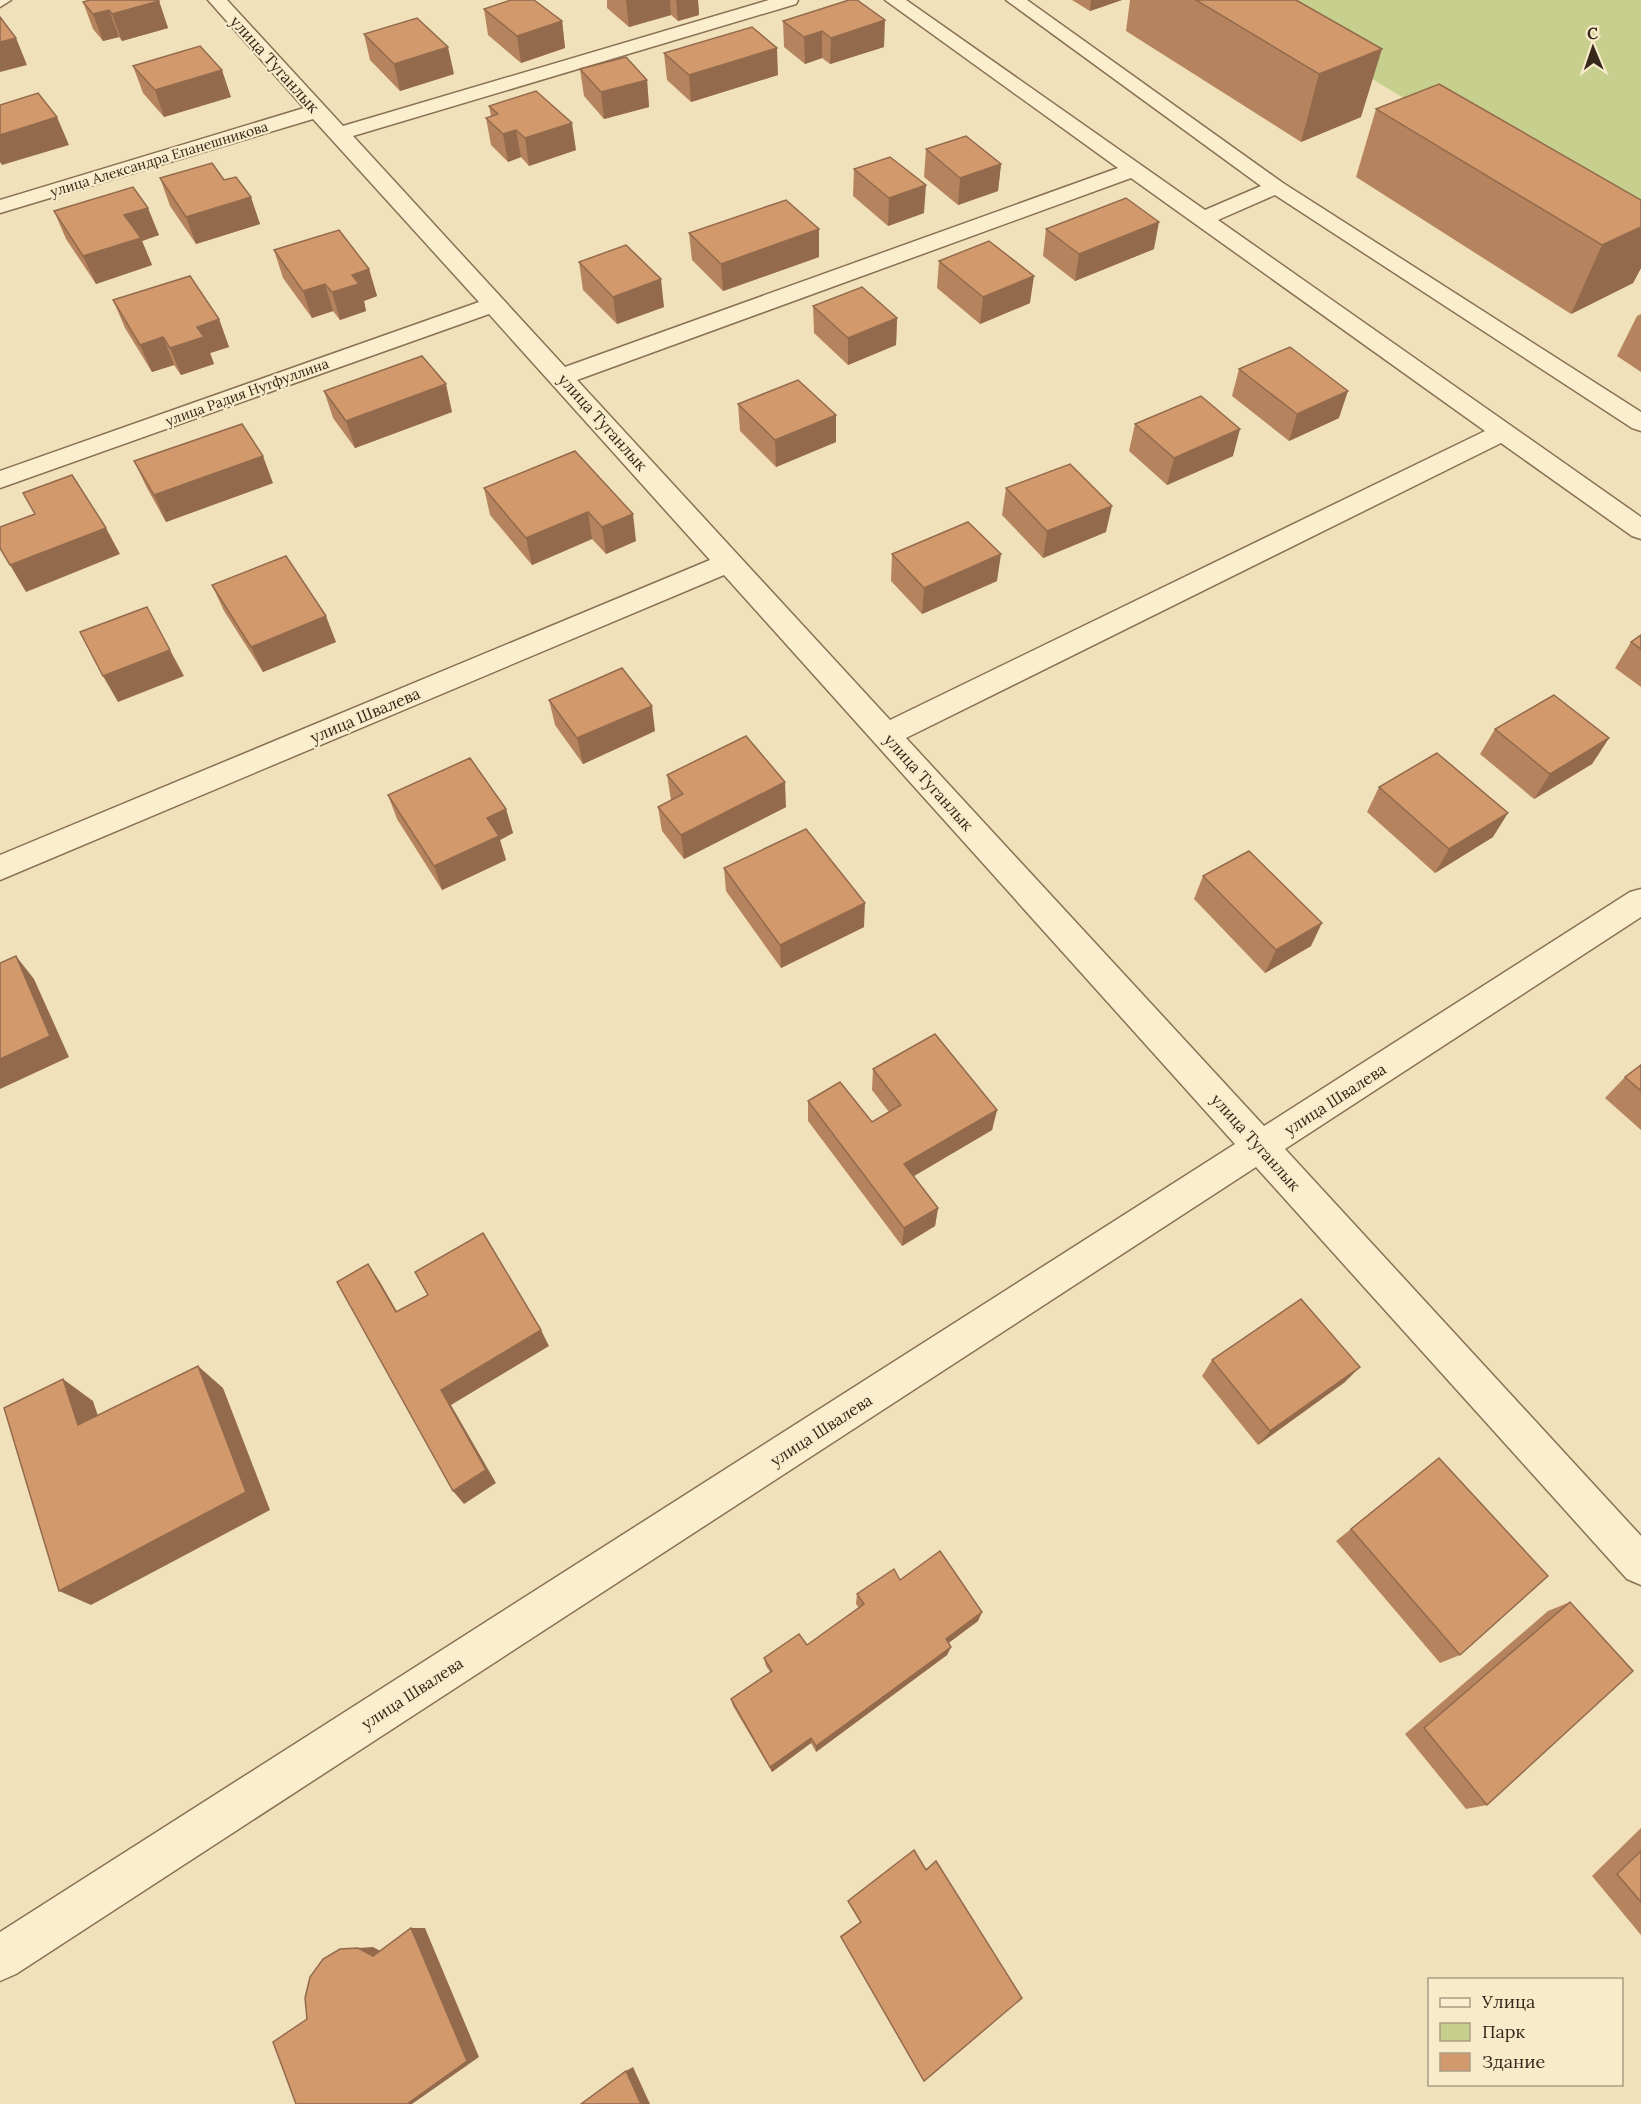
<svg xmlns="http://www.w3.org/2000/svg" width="1641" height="2104" font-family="Lora,serif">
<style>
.green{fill:#c6cf8e}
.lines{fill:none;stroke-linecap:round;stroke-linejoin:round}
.minor-casing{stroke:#897153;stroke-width:3}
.minor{fill:#fbeece;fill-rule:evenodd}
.wall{fill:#b5845e}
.shaded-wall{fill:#936b4c}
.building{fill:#d2996d;stroke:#936b4c;stroke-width:1.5}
.labels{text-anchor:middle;stroke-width:4.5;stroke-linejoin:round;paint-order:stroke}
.far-street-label{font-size:14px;fill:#36281a;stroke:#f8ebca}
.street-label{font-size:16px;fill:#36281a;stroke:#f8ebca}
</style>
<rect width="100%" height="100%" fill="#f1e1ba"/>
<!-- green -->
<polygon class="green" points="1242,0 1641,0 1641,242"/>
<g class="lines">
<!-- minor casing -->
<g class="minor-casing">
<g id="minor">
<polygon points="0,0 11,0 0,7"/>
<path d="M 208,0 L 227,0 L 343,126 L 769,0 L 798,0 L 796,4 L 353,136 L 565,367 L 1118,168 L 885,0 L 906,0 L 1205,210 L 1261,186 L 1006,0 L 1027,0 L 1283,183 L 1641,412 L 1641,431 L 1632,428 L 1275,195 L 1218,220 L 1641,517 L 1641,539 L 1632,536 L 1501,443 L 906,738 L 1264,1126 L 1630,892 L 1641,889 L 1641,917 L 1285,1149 L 1641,1536 L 1641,1585 L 1627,1579 L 1256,1167 L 16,1974 L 0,1981 L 0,1932 L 1235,1144 L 724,575 L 0,880 L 0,855 L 710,560 L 489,314 L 0,488 L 0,471 L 479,302 L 313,119 L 0,213 L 0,200 L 304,108 ZM 1131,178 L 1485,431 L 890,720 L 577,380 Z"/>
</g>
</g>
<!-- minor -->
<use href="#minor" class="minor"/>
</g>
<!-- wall -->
<g class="wall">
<polygon points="607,0 698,0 699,15 678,21 671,15 629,27 607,8"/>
<polygon points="1072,0 1122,0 1090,11"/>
<polygon points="1130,0 1296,0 1361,117 1301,142 1126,31"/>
<polygon points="159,1 168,28 122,41 119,37 103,41 93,29 83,2"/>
<polygon points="484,9 562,21 565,48 521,63 488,35"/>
<polygon points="783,21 884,47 830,64 822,58 805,64 784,47"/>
<polygon points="364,34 454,74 400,91 370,60"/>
<polygon points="664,53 778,75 691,102 667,80"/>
<polygon points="133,66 231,97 164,117 143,93"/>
<polygon points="580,69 647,80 649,107 604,119 584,96"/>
<polygon points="489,106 576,150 529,166 521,157 508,162 491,145 486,118 491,116"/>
<polygon points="1376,109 1641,200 1641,268 1633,283 1571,314 1356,177"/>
<polygon points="926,149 1001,164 998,191 958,205 924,177"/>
<polygon points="854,169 924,213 888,226 853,196"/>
<polygon points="160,178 224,180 260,224 196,244 170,206"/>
<polygon points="54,211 159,235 142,241 152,265 96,284 66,239"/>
<polygon points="1046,229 1154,249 1075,281 1043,256"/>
<polygon points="689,233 819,257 723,291 692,260"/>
<polygon points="274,250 369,269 377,296 364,301 366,311 340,320 333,311 312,318 283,278"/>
<polygon points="939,261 1030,303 980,324 937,288"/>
<polygon points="579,262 664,307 617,324 583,290"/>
<polygon points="113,300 219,319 229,347 210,353 214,364 181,375 174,365 152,372 125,328"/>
<polygon points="813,306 897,318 896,345 848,365 814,333"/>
<polygon points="1641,314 1641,372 1617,356 1637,316"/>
<polygon points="1239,369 1339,418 1289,441 1232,396"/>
<polygon points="324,391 452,412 355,448 333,418"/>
<polygon points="738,404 836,415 836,442 776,467 740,431"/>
<polygon points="1135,424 1233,456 1167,485 1129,451"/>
<polygon points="575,451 636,541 606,554 592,539 532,565 490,515 484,488"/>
<polygon points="134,461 273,483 166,522 147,488"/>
<polygon points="1006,488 1106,532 1043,558 1002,515"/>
<polygon points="892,554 997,581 922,614 891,581"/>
<polygon points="212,585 336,642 263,672 224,611"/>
<polygon points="1641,635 1641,687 1615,668 1631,642"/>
<polygon points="549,700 655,731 583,764 555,725"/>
<polygon points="1495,729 1609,738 1592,764 1534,799 1480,754"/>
<polygon points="667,775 786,807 684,859 662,831 658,807 671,800"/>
<polygon points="1379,787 1493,837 1435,873 1367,812"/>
<polygon points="388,795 506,809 513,833 500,840 506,860 442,890 397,819"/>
<polygon points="724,868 864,927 781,968 726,891"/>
<polygon points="1203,876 1311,946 1265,973 1194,899"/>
<polygon points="1641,1065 1641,1130 1605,1098 1625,1077"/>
<polygon points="873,1069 997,1110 992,1130 914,1176 938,1208 935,1226 902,1246 808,1121 808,1101 872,1122 889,1112 872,1090"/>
<polygon points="1212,1360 1345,1382 1258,1445 1202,1376"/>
<polygon points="1439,1458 1460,1655 1440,1663 1336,1541"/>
<polygon points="900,1580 982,1612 978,1621 948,1643 951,1647 947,1655 816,1752 811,1743 772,1772 733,1706 731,1699 770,1672 766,1666 764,1658 807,1645 859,1608 856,1604 857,1594"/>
<polygon points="1570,1602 1487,1805 1466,1809 1405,1734 1548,1611"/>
<polygon points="1641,1828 1641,1935 1592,1876"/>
<polygon points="914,1850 926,1869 936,1861 921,2075 840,1936 860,1922 848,1902"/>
</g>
<!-- shaded-wall -->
<g class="shaded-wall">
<polygon points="626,0 670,0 671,15 629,27"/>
<polygon points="676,0 698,0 699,15 678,21"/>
<polygon points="1091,0 1122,0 1090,11"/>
<polygon points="159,1 168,28 122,41 112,14"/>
<polygon points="109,10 119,37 103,41 93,14"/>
<polygon points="885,20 884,47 830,64 831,38"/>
<polygon points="562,21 565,48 521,63 517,36"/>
<polygon points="822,31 822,58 805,64 804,37"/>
<polygon points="16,38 27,65 0,72 0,42"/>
<polygon points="448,47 454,74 400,91 394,64"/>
<polygon points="777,48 778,75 691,102 689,75"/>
<polygon points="1382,49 1361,117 1301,142 1319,74"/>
<polygon points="222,70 231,97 164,117 155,90"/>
<polygon points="647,80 649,107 604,119 601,92"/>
<polygon points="57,117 69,145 2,165 0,162 0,135"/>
<polygon points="572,123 576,150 529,166 525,138"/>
<polygon points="516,130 521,157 508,162 503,134"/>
<polygon points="1001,164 998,191 958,205 960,178"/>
<polygon points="926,185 924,213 888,226 889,198"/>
<polygon points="251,197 260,224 196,244 186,217"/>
<polygon points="148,208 159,235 142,241 152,265 96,284 83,256 124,215"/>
<polygon points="1159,222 1154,249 1075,281 1079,254"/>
<polygon points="1641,227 1641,268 1633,283 1571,314 1602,245"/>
<polygon points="819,229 819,257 723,291 721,264"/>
<polygon points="369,269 377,296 364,301 366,311 340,320 332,292 352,275"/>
<polygon points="1034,276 1030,303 980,324 983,297"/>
<polygon points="661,279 664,307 617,324 613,297"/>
<polygon points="325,284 333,311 312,318 303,291"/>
<polygon points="897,318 896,345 848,365 848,338"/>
<polygon points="219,319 229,347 210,353 214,364 181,375 170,348 197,327"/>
<polygon points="163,337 174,365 152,372 140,345"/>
<polygon points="446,384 452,412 355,448 346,421"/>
<polygon points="1348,391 1339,418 1289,441 1297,414"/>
<polygon points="836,415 836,442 776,467 775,440"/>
<polygon points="1240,429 1233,456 1167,485 1174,458"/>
<polygon points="263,456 273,483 166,522 154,495"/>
<polygon points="1112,506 1106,532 1043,558 1047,531"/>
<polygon points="588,512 592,539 532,565 526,538"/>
<polygon points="633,514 636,541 606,554 602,527"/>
<polygon points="106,528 120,554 26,592 10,565"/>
<polygon points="1001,554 997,581 922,614 924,588"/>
<polygon points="326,616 336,642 263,672 251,647"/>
<polygon points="170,650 184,676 118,702 103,676"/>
<polygon points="652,706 655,731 583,764 577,738"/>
<polygon points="1609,738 1592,764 1534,799 1550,774"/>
<polygon points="785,782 786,807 684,859 681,835"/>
<polygon points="506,809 513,833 500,840 506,860 442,890 434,866 487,818"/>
<polygon points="1508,813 1493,837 1435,873 1449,849"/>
<polygon points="865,903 864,927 781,968 780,945"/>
<polygon points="1322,923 1311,946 1265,973 1276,950"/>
<polygon points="16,956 34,979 69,1057 0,1089 0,1059"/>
<polygon points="997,1110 992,1130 902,1183 904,1164"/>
<polygon points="938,1208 935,1226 902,1246 904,1228"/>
<polygon points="368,1264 380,1282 407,1329 396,1312"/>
<polygon points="541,1330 549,1346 451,1405 496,1483 464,1504 453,1491 441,1390"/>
<polygon points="198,1366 223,1388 270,1510 91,1605 59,1591"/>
<polygon points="1360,1367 1345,1382 1258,1445 1270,1431"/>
<polygon points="63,1379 93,1401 108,1446 78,1425"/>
<polygon points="982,1612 978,1621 942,1648 946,1639"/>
<polygon points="951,1647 947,1655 816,1752 816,1746"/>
<polygon points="811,1738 811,1743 772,1772 770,1767"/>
<polygon points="411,1928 425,1928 479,2057 412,2104 407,2104"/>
<polygon points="373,1947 388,1955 373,1956 358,1948"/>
<polygon points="633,2067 650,2104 641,2104 626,2071"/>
</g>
<!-- building -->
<g class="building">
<polygon points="90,0 158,0 159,1 112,14 109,10 93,14 83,2"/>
<polygon points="511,0 534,0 562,21 517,36 484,9"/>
<polygon points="849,0 857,0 885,20 831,38 822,31 804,37 783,21"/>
<polygon points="1196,0 1296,0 1382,49 1319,74"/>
<polygon points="0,17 16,38 0,42"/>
<polygon points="417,18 448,47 394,64 364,34"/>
<polygon points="752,27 777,48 689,75 664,53"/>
<polygon points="200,46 222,70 155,90 133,66"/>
<polygon points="626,57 647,80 601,92 580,69"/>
<polygon points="1439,84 1641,200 1641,227 1602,245 1376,109"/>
<polygon points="536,91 572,123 525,138 516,130 503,134 486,118 498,114 489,106"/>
<polygon points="38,93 57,117 0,135 0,105"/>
<polygon points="966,136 1001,164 960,178 926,149"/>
<polygon points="890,157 926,185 889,198 854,169"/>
<polygon points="212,163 224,180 236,177 251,197 186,217 160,178"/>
<polygon points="133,187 148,208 124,215 141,238 83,256 54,211"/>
<polygon points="1126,198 1159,222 1079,254 1046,229"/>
<polygon points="786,200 819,229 721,264 689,233"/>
<polygon points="339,230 369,269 352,275 359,284 332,292 325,284 303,291 274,250"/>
<polygon points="989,241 1034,276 983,297 939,261"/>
<polygon points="626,245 661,279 613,297 579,262"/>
<polygon points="190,276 219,319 197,327 204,337 170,348 163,337 140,345 113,300"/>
<polygon points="862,287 897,318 848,338 813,306"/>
<polygon points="1290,347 1348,391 1297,414 1239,369"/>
<polygon points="422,356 446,384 346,421 324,391"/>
<polygon points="798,380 836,415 775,440 738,404"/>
<polygon points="1201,396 1240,429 1174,458 1135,424"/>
<polygon points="242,424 263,456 154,495 134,461"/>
<polygon points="575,451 633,514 602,527 588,512 526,538 484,488"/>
<polygon points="1070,464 1112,506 1047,531 1006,488"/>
<polygon points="72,475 106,528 10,565 0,548 0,527 35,514 23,493"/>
<polygon points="968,522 1001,554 924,588 892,554"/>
<polygon points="286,556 326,616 251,647 212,585"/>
<polygon points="147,607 170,650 103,676 80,632"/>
<polygon points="1641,635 1641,649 1631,642"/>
<polygon points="622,668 652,706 577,738 549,700"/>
<polygon points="1554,695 1609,738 1550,774 1495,729"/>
<polygon points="746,736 785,782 681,835 658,807 683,794 667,775"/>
<polygon points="1437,753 1508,813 1449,849 1379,787"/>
<polygon points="470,758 506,809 487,818 499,836 434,866 388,795"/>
<polygon points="806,829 865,903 780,945 724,868"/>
<polygon points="1249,851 1322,923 1276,950 1203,876"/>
<polygon points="16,956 50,1036 0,1059 0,963"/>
<polygon points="935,1034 997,1110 904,1164 938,1208 904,1228 808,1101 840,1082 872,1122 901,1105 873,1069"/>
<polygon points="1641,1065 1641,1091 1625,1077"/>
<polygon points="483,1233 541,1330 441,1390 486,1470 453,1491 337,1282 368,1264 396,1312 428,1295 415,1272"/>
<polygon points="1301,1299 1360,1367 1270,1431 1212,1360"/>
<polygon points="198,1366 246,1492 59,1591 4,1408 63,1379 78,1425"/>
<polygon points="1439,1458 1548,1576 1460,1655 1351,1529"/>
<polygon points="940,1551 982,1612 946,1639 951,1647 816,1746 811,1738 770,1767 731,1699 772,1671 764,1658 799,1634 807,1645 864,1604 857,1594 894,1569 900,1580"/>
<polygon points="1570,1602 1633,1671 1487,1805 1424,1728"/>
<polygon points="914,1850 926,1870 936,1861 1022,1998 924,2081 841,1937 861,1922 848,1901"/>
<polygon points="1641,1851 1641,1902 1617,1874"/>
<polygon points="411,1928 467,2061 407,2104 296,2104 273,2042 307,2019 305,1998 310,1977 323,1959 340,1949 358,1948 373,1956"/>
<polygon points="626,2071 641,2104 581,2104"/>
</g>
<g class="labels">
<!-- far-street labels -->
<g class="far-street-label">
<text transform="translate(159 159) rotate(-17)" y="5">улица Александра Епанешникова</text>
<text transform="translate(247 392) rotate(-20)" y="5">улица Радия Нутфуллина</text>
</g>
<!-- street labels -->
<g class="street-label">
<text transform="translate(275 64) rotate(48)" y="6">улица Туганлык</text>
<text transform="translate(603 422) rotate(48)" y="6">улица Туганлык</text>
<text transform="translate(365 715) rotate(-23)" y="6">улица Швалева</text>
<text transform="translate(929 782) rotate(48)" y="6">улица Туганлык</text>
<text transform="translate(1335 1099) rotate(-33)" y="6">улица Швалева</text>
<text transform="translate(1256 1142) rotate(48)" y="6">улица Туганлык</text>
<text transform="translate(821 1430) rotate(-33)" y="6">улица Швалева</text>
<text transform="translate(412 1693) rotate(-33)" y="6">улица Швалева</text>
</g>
</g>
<!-- legend -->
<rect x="1428" y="1978" width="195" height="108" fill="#f8ebca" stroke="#aa9d84" stroke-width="1.5"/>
<rect x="1440" y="1998" width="30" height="9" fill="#fbeece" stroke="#aa9d84" stroke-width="1.5"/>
<text x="1482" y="2008" font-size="18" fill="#36281a">Улица</text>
<rect x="1440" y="2023" width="30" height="18" fill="#c6cf8e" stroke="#aa9d84" stroke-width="1.5"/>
<text x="1482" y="2038" font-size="18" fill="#36281a">Парк</text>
<rect x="1440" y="2053" width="30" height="18" fill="#d2996d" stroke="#aa9d84" stroke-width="1.5"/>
<text x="1482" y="2068" font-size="18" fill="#36281a">Здание</text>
<!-- north arrow -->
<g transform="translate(1593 48) rotate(358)" stroke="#f8ebca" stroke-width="4.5" paint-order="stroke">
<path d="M0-4.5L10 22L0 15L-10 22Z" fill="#36281a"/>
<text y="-9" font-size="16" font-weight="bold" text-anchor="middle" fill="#36281a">С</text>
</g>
</svg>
